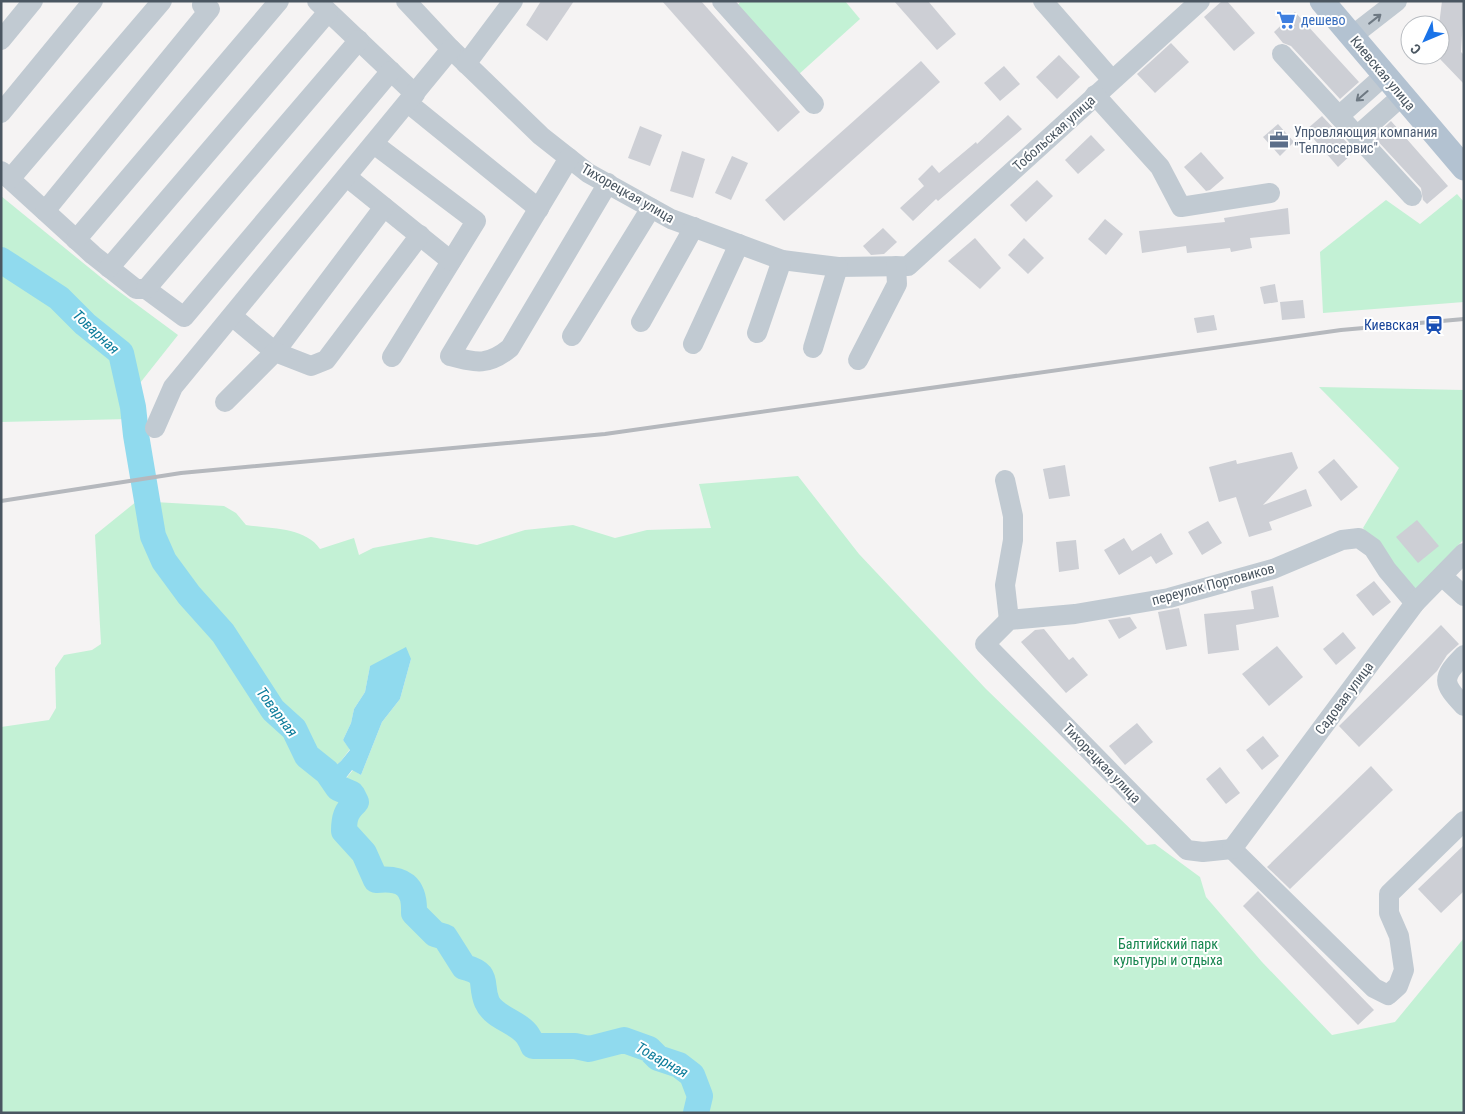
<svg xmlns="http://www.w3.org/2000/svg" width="1465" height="1114" font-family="'Roboto Condensed',sans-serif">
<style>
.green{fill:#c3f1d5;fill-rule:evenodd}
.water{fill:#90daee}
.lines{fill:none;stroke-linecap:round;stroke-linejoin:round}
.river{stroke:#90daee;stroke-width:26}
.building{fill:#cdcfd5}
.minor{stroke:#c1cad2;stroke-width:20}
.major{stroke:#b3c2d1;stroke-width:25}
.rail{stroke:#b5b8bd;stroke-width:4}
.oneway{stroke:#6e7983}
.labels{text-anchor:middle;stroke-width:4;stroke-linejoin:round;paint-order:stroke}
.shop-label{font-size:14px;fill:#366cbe;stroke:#fff;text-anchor:start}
.street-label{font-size:14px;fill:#4a5661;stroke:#fff}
.service-label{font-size:14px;fill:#4e5e75;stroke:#fff;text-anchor:start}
.transit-label{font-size:14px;fill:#164399;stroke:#fff;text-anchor:end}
.park-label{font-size:14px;fill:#17864f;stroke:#fff}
.water-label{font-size:15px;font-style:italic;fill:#0c7c9b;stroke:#fff}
</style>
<rect width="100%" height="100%" fill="#f5f3f3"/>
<!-- green -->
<g class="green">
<polygon points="741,1 845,1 860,19 798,75 737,6"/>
<polygon points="1457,194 1464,202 1464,302 1323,313 1320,252 1386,200 1420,224"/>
<polygon points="1,196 109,284 178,335 140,383 129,419 1,422"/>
<polygon points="1319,387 1464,390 1464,539 1416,590 1363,528 1399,468"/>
<path d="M 798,476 L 859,554 L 986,689 L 1147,845 L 1155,844 L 1200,877 L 1206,897 L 1262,962 L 1332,1035 L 1395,1022 L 1464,938 L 1464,1113 L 1,1113 L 1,727 L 49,720 L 56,708 L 55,668 L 64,655 L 92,650 L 101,644 L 95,535 L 137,501 L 224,506 L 236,513 L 246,525 C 270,529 305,527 320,549 L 354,538 L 359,555 L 373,548 L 431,537 L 477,545 L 525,530 L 573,525 L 615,538 L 647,530 L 711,528 L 699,484 ZM 411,659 L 400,699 L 382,722 L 361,775 L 353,770 L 338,788 L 328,789 L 318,781 L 341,761 L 350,749 L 343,740 L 351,723 L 354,709 L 365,692 L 370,666 Z"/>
</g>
<!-- water -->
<polygon class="water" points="406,647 411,659 400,699 382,722 361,775 352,770 338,788 329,789 318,781 341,761 350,750 343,740 351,723 354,709 365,692 370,666"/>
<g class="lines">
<!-- river -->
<path class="river" d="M 1,260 L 59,298 L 85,324 L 121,353 L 133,407 L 136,435 L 153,536 L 164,561 L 189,595 L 223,633 L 273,710 L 294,729 L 307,756 L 327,772 L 338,788 L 352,794 L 356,802 C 346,811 344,818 344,831 L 364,853 L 376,880 C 403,877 415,886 414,913 L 435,934 L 445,937 L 464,967 C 491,974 479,983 487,1002 C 494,1018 519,1022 528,1036 C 530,1039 532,1043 533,1046 L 575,1046 L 589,1049 L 624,1040 L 649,1049 L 658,1058 L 679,1065 L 692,1075 L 700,1096 L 696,1113"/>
</g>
<!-- building -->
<g class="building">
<polygon points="541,1 574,1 547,41 526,25"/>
<polygon points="662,1 701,1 800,112 778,132"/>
<polygon points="894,1 928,1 956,34 937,50"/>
<polygon points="1222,1 1227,1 1255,33 1234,51 1204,17"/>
<polygon points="1442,1 1464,1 1461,52 1464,55 1464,84 1440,59 1439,25"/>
<polygon points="1295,12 1359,82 1340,99 1291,46 1283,43 1274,32"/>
<polygon points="1171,43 1189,62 1155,93 1137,74"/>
<polygon points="1059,55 1080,77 1057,99 1036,77"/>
<polygon points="921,61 940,82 784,221 765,200"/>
<polygon points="1004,66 1020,84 1000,101 984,83"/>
<polygon points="1008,115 1022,129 938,201 936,199 913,221 900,208 924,186 918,179 932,165 939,173 976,142 977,144"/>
<polygon points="1322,116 1355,151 1338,167 1306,130"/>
<polygon points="1391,121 1448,186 1427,204 1423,200 1421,188 1374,137"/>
<polygon points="1278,124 1294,142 1280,156 1263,137"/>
<polygon points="640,126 662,135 650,166 628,158"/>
<polygon points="1091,135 1105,150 1078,174 1065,160"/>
<polygon points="682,151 705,159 693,198 670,191"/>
<polygon points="1201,152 1224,178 1210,190 1206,191 1184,167"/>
<polygon points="732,156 748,163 731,200 715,193"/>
<polygon points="1037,180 1053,196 1026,222 1010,205"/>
<polygon points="1288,208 1290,234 1250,238 1252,248 1231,252 1230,248 1187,253 1186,246 1142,253 1139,231 1225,222 1224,218"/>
<polygon points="1105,219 1123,234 1106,255 1088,239"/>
<polygon points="883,228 897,242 884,254 871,255 863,246"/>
<polygon points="975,238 1001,268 980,289 948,261"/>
<polygon points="1024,238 1044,258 1028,274 1008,255"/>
<polygon points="1275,284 1278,302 1264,304 1260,287"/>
<polygon points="1303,300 1305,318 1282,320 1280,302"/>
<polygon points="1214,315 1217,330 1197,333 1194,318"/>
<polygon points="1292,452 1298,468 1263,505 1306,489 1312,506 1269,522 1272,530 1249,537 1236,497 1219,502 1209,467 1236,460 1237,464"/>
<polygon points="1334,459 1358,487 1341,501 1318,472"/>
<polygon points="1065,465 1070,496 1049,499 1043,469"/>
<polygon points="1417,520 1439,546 1418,563 1396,537"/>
<polygon points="1208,521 1222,543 1202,555 1188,532"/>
<polygon points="1161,533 1173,554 1156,564 1151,556 1119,575 1104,550 1124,538 1132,551"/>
<polygon points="1076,540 1079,569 1059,572 1056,542"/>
<polygon points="1374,581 1391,602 1373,616 1356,595"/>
<polygon points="1273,586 1279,617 1236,625 1239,650 1208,654 1204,614 1254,609 1251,591"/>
<polygon points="1179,608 1187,646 1166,650 1158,612"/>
<polygon points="1130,617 1137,628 1119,639 1108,620"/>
<polygon points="1441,625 1459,644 1447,655 1437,671 1359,747 1339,726"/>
<polygon points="1044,629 1069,660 1073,657 1088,675 1066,693 1021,642 1035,630"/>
<polygon points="1343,632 1356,648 1336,665 1323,649"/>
<polygon points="1277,646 1303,677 1269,706 1242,674"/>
<polygon points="1137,723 1153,742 1125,765 1109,746"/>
<polygon points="1263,736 1279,756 1262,770 1246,750"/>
<polygon points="1371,766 1393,790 1290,889 1267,867"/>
<polygon points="1220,767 1240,793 1226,804 1206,779"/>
<polygon points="1464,845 1464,891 1441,913 1418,889"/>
<polygon points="1258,891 1374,1010 1358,1025 1243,906"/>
</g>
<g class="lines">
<!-- minor -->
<g class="minor">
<polyline points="317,1 415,94"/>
<polyline points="406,1 451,49 541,136 588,173 671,219 782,260 838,267 908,266 1200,1"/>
<polyline points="722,1 814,104"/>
<polyline points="1043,1 1112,80"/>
<polyline points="1352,36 1397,1"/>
<polyline points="1,40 33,1"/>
<polyline points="1282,54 1412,196"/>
<polyline points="466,64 513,1"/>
<polyline points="1095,95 1160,167 1181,207 1270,193"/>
<polyline points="408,103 539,209"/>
<polyline points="1,113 93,1"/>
<polyline points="1339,116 1385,75"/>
<polyline points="1357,136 1402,96"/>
<polyline points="374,144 476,221 392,357"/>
<path d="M 569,158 L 450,356 C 477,363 488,366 510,348 L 608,183"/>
<polyline points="1,171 93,255 136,289 146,289 184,317 391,71"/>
<polyline points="347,177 451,261"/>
<polyline points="10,179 162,1"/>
<polyline points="45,211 210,9 202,5"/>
<polyline points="76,240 279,1"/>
<polyline points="109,268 328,12"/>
<polyline points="146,289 359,40"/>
<polyline points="232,316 275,352 384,207"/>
<polyline points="641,322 694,227"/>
<polyline points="757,333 782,260"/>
<polyline points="572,336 651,208"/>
<polyline points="693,344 739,244"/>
<polyline points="813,348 838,267"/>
<polyline points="858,360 897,284 896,266"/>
<polyline points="225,402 275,352 311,366 326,360 420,235"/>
<polyline points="155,428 173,387 451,49"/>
<polyline points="1005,480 1013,516 1013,540 1005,585 1009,620"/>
<polyline points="1442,576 1464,596"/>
<path d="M 1464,655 C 1441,678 1442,683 1464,706"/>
<polyline points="1232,849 1203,852 1187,850 985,644 1009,620 1075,614 1169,598 1273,569 1342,540 1359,538 1373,548 1387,570 1415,603"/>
<polyline points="1232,849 1374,988 1388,995 1398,986 1404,970 1399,936 1389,913 1389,894 1464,821"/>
<polyline points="1232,849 1415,603 1464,553"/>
</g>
<!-- major -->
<polyline class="major" points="1322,1 1464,168"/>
<!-- rail -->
<polyline class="rail" points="1,501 181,473 605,434 1341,330 1464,319"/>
</g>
<!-- one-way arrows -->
<defs><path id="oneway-shaft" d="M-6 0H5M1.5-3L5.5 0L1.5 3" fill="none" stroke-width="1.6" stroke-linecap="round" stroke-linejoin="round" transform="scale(1.25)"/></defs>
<g class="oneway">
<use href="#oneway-shaft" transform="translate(1375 19) rotate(-38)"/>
<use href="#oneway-shaft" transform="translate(1362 96) rotate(139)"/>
</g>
<!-- icons -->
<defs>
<g id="supermarket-bare" transform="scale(1.5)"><path d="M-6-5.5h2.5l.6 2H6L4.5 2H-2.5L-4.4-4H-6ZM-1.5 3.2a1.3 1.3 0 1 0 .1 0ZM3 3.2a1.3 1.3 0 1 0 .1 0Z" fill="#3f7fe0" stroke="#fff" stroke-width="2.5" paint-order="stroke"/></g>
<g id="office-bare" transform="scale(1.5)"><path d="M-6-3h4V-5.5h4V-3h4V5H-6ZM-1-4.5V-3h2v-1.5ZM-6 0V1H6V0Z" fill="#5c6f8a" stroke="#fff" stroke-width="2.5" paint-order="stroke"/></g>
<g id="station-bare" transform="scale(1.5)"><path d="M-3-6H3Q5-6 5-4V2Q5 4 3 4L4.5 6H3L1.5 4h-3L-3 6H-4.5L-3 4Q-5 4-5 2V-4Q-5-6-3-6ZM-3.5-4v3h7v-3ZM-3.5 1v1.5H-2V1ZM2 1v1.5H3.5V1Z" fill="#1a4fb4" stroke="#fff" stroke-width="2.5" paint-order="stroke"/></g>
</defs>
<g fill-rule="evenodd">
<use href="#supermarket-bare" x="1286" y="20"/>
<use href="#office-bare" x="1279" y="140"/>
<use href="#station-bare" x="1434" y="325"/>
</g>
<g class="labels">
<!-- shop labels -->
<g class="shop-label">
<text x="1301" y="25">дешево</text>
</g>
<!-- street labels -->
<g class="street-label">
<text transform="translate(1383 73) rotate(50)" y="5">Киевская улица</text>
<text transform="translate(1054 133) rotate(-42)" y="5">Тобольская улица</text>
<text transform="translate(628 193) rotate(30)" y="5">Тихорецкая улица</text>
<text transform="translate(1213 584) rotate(-15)" y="5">переулок Портовиков</text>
<text transform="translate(1344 698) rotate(-53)" y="5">Садовая улица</text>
<text transform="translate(1102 763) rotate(46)" y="5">Тихорецкая улица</text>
</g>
<!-- service labels -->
<g class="service-label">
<text x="1294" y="137">Упровляющия компания<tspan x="1294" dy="16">"Теплосервис"</tspan></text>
</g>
<!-- transit labels -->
<g class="transit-label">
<text x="1419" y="330">Киевская</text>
</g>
<!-- park labels -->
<g class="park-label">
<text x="1168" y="949">Балтийский парк<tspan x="1168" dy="16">культуры и отдыха</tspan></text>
</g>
<!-- water labels -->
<g class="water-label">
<text transform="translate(96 332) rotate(43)" y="5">Товарная</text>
<text transform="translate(277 712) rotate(53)" y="5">Товарная</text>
<text transform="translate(662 1060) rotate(29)" y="5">Товарная</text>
</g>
</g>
<!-- border -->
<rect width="1465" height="1114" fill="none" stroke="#4a5661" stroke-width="5"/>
<!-- north arrow -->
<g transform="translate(1425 40) rotate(226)"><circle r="24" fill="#ffffff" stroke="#b7bbc0"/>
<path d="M0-4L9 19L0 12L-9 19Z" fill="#1a73e8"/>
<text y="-8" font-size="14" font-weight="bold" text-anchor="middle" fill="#4a5661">С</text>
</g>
</svg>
